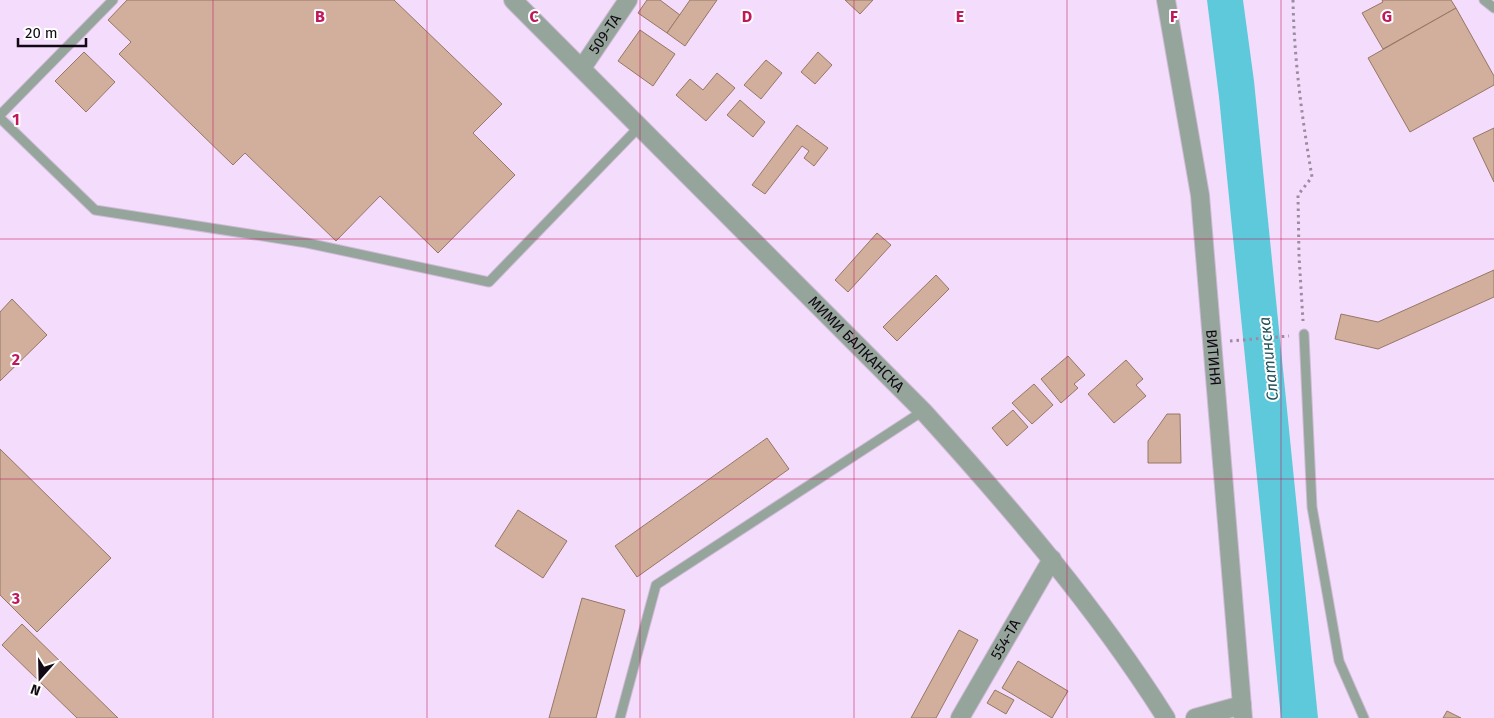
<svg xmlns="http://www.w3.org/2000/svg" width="1494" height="718" font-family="'Fira Sans',sans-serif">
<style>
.water{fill:#5dc9db}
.building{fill:#d1af9c;stroke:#967664}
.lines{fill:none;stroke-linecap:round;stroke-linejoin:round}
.lane-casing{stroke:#d0bbd7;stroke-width:11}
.street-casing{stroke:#d0bbd7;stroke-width:20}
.path{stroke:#9c8ba2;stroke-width:3;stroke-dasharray:2.5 4;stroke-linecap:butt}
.lane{stroke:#96a59b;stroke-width:9}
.street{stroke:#96a59b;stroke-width:18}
.grid{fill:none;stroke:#c2185b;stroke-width:1;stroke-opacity:0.55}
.labels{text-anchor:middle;stroke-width:4;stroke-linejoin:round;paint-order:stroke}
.street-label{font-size:15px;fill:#110913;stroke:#fff}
.water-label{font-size:16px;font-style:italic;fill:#205058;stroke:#fff}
.grid-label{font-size:16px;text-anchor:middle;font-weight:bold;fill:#c2185b;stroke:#fff;stroke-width:4;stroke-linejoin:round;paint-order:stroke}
</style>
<rect width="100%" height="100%" fill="#f4ddfc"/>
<!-- water -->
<polygon class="water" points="1207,0 1243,0 1254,81 1318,718 1281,718 1219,97"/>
<!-- building -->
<g class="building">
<polygon points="127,0 394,0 502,104 473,133 515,175 438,253 380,196 336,241 245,153 233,165 119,54 131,42 108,20"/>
<polygon points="647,0 660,0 680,15 667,33 638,13"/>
<polygon points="690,0 717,0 685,46 667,33"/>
<polygon points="845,0 873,0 860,14"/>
<polygon points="1382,0 1451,0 1456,8 1383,49 1362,13 1383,2"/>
<polygon points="1456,8 1494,76 1494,85 1410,132 1368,58"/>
<polygon points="640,30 675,54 653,86 618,61"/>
<polygon points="84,52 115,82 86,112 55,81"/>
<polygon points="818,52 832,65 815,84 801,72"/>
<polygon points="766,60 782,73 761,99 744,85"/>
<polygon points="717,73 735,88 706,121 676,95 690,79 703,90"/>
<polygon points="740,100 765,122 753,137 727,115"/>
<polygon points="797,125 828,148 814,166 804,158 809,151 802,146 765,194 752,185"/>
<polygon points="1494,128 1494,182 1473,138"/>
<polygon points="877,233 891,245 848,292 835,280"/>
<polygon points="1494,270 1494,297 1378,349 1335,339 1341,314 1378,322"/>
<polygon points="936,275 949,289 897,341 883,327"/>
<polygon points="12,299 47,335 0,381 0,312"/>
<polygon points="1068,356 1085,375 1074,384 1078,388 1061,403 1041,379"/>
<polygon points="1126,360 1143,379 1136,385 1146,396 1114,423 1088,394"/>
<polygon points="1034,384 1053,405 1032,424 1012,403"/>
<polygon points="1013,410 1028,427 1007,446 992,428"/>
<polygon points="1167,414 1180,414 1181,463 1148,463 1148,441"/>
<polygon points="767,438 789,469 637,577 615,546"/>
<polygon points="0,449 111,558 37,632 0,595"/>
<polygon points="518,510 567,541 543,578 495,546"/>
<polygon points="582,598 625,610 596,718 549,718"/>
<polygon points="22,624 118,718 77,718 2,645"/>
<polygon points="959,630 978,640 936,718 911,718"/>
<polygon points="1018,661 1068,691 1052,718 1002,688"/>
<polygon points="995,690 1014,700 1006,714 987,703"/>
<polygon points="1447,711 1461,718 1443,718"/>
</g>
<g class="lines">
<!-- lane casing -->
<g class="lane-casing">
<g id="lane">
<polyline points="1484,0 1494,8"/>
<polyline points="0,115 113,0"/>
<polyline points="0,118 95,210 307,243 489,282 640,126"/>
<polyline points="1304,334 1312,507 1339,661 1364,718"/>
<polyline points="620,718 656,585 923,411"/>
</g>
</g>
<!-- street casing -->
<g class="street-casing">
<g id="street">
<path id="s1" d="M 513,0 L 923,411 C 1011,508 1096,607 1166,718"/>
<path id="s2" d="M 1166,0 L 1200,195 L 1243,718"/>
<path id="s3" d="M 582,68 L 628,0"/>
<path id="s4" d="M 960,718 L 1052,559"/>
<polyline points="1195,718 1242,705"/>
</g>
</g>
<!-- path -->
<g class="path">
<path d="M 1293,0 C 1294,59 1302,118 1312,177 L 1298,195 L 1299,256 L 1303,321"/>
<polyline points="1230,341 1289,336"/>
</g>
<!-- lane -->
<use href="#lane" class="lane"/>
<!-- street -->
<use href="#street" class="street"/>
</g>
<!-- grid -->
<path class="grid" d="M 213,0 L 213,718M 427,0 L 427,718M 640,0 L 640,718M 854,0 L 854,718M 1067,0 L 1067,718M 1281,0 L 1281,718M 0,239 L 1494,239M 0,479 L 1494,479"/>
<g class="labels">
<!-- street labels -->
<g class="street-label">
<text dy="5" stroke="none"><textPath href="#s3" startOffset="41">509-ТА</textPath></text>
<text dy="5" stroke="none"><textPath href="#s1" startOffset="486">МИМИ БАЛКАНСКА</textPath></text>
<text dy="5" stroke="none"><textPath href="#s2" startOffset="361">ВИТИНЯ</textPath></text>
<text dy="5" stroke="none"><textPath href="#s4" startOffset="91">554-ТА</textPath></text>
</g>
<!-- water labels -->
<g class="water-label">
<text transform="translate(1268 359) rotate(-96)" y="6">Слатинска</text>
</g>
</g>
<g class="grid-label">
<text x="320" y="22">B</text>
<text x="534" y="22">C</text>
<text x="747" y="22">D</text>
<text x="960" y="22">E</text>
<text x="1174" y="22">F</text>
<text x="1387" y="22">G</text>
<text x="16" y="125">1</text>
<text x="16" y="365">2</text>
<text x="16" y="604">3</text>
</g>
<!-- north arrow -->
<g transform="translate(40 678) rotate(200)" stroke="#ffffff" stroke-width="4" paint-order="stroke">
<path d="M0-4L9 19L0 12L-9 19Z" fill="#110913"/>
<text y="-8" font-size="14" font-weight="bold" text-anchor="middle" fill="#110913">N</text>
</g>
<!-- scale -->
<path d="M18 38v8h68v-8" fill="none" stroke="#110913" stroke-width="2.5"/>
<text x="25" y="38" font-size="15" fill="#110913" stroke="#ffffff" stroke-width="4" paint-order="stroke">20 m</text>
</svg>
